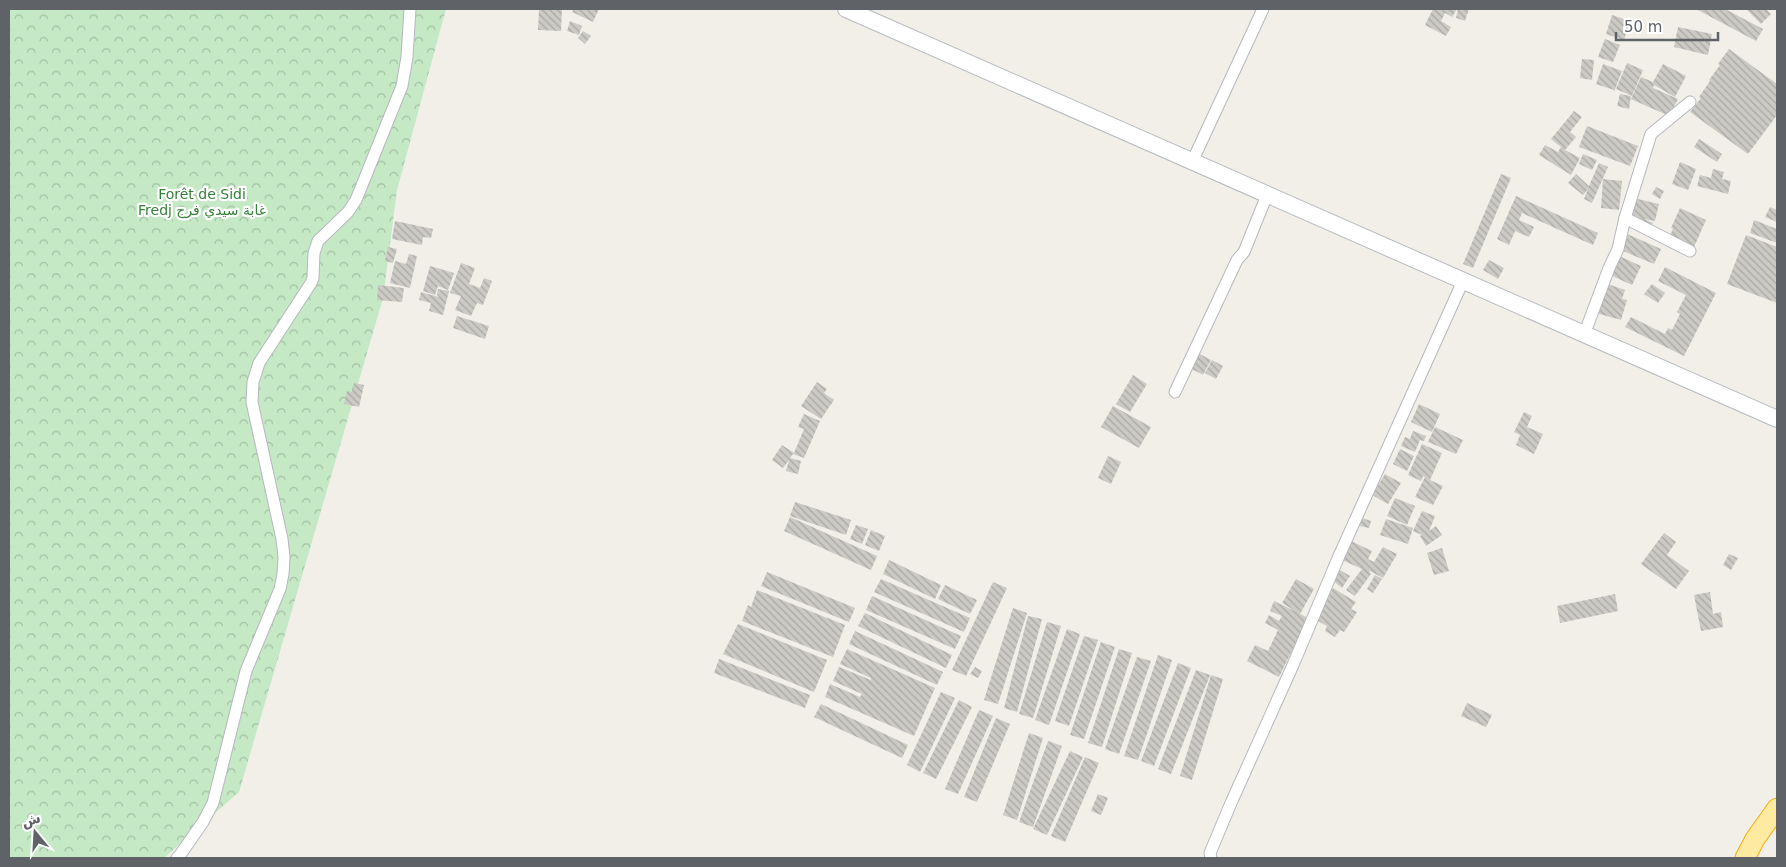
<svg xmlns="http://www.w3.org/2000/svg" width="1786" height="867" font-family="'DejaVu Sans',Cairo,sans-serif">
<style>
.forest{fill:url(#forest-crowns)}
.building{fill:url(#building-back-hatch)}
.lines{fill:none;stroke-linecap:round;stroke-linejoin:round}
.minor-casing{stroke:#b5b8bc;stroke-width:13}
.secondary-casing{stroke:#b6babf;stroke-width:18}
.trunk-casing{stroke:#f9ab00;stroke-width:21}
.minor{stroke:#fff;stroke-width:11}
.secondary{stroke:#fff;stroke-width:16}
.trunk{stroke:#feeaa1;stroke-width:19}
.labels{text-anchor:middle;stroke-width:4.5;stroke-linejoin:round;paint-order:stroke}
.park-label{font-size:14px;fill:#348238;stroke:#fff}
</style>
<defs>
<pattern id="forest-crowns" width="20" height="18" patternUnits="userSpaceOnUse" patternTransform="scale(1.25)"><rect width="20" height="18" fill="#c5e8c5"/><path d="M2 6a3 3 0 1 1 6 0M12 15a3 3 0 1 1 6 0" fill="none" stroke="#a3c0a4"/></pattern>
<pattern id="building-back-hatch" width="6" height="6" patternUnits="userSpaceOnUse" patternTransform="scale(1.25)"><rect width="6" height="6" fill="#cccac5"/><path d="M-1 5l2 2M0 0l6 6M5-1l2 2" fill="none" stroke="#a9a8a4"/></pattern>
</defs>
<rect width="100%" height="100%" fill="#f1efe8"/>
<!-- forest -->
<polygon class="forest" points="9,9 446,9 397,190 383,298 239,792 164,858 9,858"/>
<!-- building -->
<g class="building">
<polygon points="539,9 562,9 561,31 538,30"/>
<polygon points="574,9 599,9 593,22 572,12"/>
<polygon points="1433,9 1457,9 1452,17 1445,13 1441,21 1451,27 1446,36 1425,25"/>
<polygon points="1458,9 1469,9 1465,21 1456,18"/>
<polygon points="1696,9 1725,9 1763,29 1756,41"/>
<polygon points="1746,9 1766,9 1771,14 1761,24"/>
<polygon points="1612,15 1630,21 1624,40 1606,34"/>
<polygon points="570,21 582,26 579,35 567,31"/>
<polygon points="1678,27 1712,34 1708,55 1674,47"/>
<polygon points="583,31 591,36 585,44 578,38"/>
<polygon points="1605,39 1620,45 1613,62 1598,57"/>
<polygon points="1729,49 1777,84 1777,115 1748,154 1690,112 1701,98 1699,97 1710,81 1709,80 1720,65 1718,64"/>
<polygon points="1582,59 1594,60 1592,80 1580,78"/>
<polygon points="1627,63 1643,70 1632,96 1616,89"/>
<polygon points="1603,64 1622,71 1614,92 1614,90 1596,84"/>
<polygon points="1663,64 1686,76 1675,97 1654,85 1653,88 1678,99 1669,116 1631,99 1641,77 1653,82"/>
<polygon points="1620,94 1631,96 1629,109 1617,106"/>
<polygon points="1574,111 1582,117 1570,132 1576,137 1565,150 1580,158 1571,175 1539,155 1545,145 1558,152 1561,147 1551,139"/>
<polygon points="1587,126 1638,146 1630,166 1579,147"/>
<polygon points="1699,139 1722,154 1717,162 1694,147"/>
<polygon points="1583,154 1597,160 1592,170 1579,164"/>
<polygon points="1680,162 1696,169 1688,190 1672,184"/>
<polygon points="1599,163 1608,167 1592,203 1584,199 1588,189 1583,195 1568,183 1576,174 1589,186"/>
<polygon points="1713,169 1724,172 1722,179 1731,181 1728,194 1697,186 1700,175 1711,178"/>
<polygon points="1501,174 1511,178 1473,268 1463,264"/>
<polygon points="1603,179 1622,181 1619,210 1601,208"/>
<polygon points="1656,187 1664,191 1660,199 1652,194"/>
<polygon points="1516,196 1598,233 1593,245 1522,213 1519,220 1534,227 1529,237 1515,231 1509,245 1497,239"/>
<polygon points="1629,197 1659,204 1655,221 1644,219 1653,223 1650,231 1624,219"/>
<polygon points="1770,207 1777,210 1777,222 1765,217"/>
<polygon points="1680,208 1706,220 1690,256 1666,245 1673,229 1671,228"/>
<polygon points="1754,220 1777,229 1777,243 1750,233"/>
<polygon points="395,221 433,229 431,238 423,237 422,245 392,239"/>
<polygon points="1625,233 1661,249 1654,264 1618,249"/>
<polygon points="1746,235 1777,247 1777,303 1727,284"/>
<polygon points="388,247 397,249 393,263 385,261"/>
<polygon points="409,254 417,256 410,288 390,283 395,261 406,264"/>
<polygon points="1617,255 1641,266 1632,285 1608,274"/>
<polygon points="1489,260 1504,268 1498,279 1483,270"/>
<polygon points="461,263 475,268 469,284 480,288 484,278 492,281 483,305 477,303 471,316 455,310 461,296 450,293"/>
<polygon points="430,266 454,273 448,290 438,286 435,295 423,291"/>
<polygon points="1665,267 1716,293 1684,356 1625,327 1631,317 1665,334 1668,328 1672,330 1680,314 1677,312 1686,295 1658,281"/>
<polygon points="1605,283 1625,290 1622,299 1627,300 1621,320 1596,313"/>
<polygon points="1652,284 1665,293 1658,303 1644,294"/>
<polygon points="378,285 404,288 402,302 377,300"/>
<polygon points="438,289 449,291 443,315 429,311 431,303 419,300 421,292 439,297 437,295"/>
<polygon points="457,316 489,326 485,339 453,328"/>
<polygon points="1196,352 1211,360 1203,375 1188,367"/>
<polygon points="1212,360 1223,366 1216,379 1205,373"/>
<polygon points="1133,375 1147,384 1130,412 1116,404"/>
<polygon points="817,382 827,389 824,393 834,400 821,419 801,406"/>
<polygon points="354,383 364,385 359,407 344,404 347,391 352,392"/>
<polygon points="1419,404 1440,414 1432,432 1411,422"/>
<polygon points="1113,406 1151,427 1139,448 1101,427"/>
<polygon points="1524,412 1532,416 1527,427 1543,434 1534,454 1516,445 1520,435 1514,432"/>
<polygon points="804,414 820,421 804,458 793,454 790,458 801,461 798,474 786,471 789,460 783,468 772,460 782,445 794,453 804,429 798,427"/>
<polygon points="1435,427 1463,440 1456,454 1428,442"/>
<polygon points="1413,431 1426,436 1424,441 1420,440 1415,452 1401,446 1405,437 1410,439"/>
<polygon points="1422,444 1442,453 1430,480 1443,486 1433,505 1415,497 1425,477 1423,476 1421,481 1408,475"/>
<polygon points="1400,449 1414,456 1407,471 1393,464"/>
<polygon points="1108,456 1121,462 1111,484 1098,478"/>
<polygon points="1385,474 1401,483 1388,504 1372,495"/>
<polygon points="1395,498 1415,506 1407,525 1387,516"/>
<polygon points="795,502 851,520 846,535 790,516"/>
<polygon points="1422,511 1435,516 1429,531 1436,526 1442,535 1426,546 1420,536 1422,535 1413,531"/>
<polygon points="790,517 877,556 871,570 784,531"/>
<polygon points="1362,518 1371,521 1369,528 1360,526"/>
<polygon points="1386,519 1413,528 1408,544 1380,535"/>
<polygon points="856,525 868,529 862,544 850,539"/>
<polygon points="871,530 885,536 879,551 865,545"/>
<polygon points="1664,533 1676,542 1667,555 1689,571 1676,589 1641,564"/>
<polygon points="1351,541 1372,551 1368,559 1374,562 1383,547 1397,554 1383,578 1370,571 1369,572 1371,574 1355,596 1346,590 1362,569 1342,560"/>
<polygon points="1442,548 1449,571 1434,575 1427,553"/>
<polygon points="1729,554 1738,558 1731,570 1723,565"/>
<polygon points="889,560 941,585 935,599 883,574"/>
<polygon points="1340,570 1350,576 1342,588 1333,581"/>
<polygon points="767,572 855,608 849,622 761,586"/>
<polygon points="1375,575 1382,579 1373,593 1367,589"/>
<polygon points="881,579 970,618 964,632 874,592"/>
<polygon points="1296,579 1314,589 1300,614 1308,618 1279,677 1247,661 1255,645 1268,651 1278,630 1265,623 1269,615 1279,621 1282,616 1270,611 1274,601 1297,612 1282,603"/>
<polygon points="993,582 1007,588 966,676 952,670"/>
<polygon points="945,585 977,600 970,614 938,599"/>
<polygon points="1333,588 1356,602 1351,609 1357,612 1344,632 1340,630 1335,637 1325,631 1327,626 1316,620"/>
<polygon points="757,590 845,625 833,657 742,621 748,605 751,607"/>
<polygon points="1710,592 1713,614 1721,612 1723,627 1701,631 1694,595"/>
<polygon points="1615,594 1618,611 1560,623 1557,606"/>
<polygon points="872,596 961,636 955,649 866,610"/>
<polygon points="1013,608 1027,613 998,704 984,700"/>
<polygon points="865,613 952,655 946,668 858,626"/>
<polygon points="1028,616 1042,619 1017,712 1004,708"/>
<polygon points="1047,622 1061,626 1033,718 1019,714"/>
<polygon points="738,624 827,660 814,692 723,654"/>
<polygon points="1067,629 1080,634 1049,725 1035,720"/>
<polygon points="855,631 943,672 937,685 849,644"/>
<polygon points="1084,636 1098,640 1069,726 1055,721"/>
<polygon points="1101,642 1115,647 1084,739 1070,735"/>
<polygon points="847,649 935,688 914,736 825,697 830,684 860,697 862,694 833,681 839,667 871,680 871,678 840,664"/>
<polygon points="1119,649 1132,653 1102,747 1088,743"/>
<polygon points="1158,655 1172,660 1138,760 1124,756"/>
<polygon points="1137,657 1151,661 1119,754 1105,749"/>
<polygon points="719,659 810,695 805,708 714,673"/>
<polygon points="1178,663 1191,668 1154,766 1141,761"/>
<polygon points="975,667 982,671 978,678 970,674"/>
<polygon points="1196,670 1210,675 1171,774 1158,769"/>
<polygon points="1211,675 1223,679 1192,780 1180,776"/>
<polygon points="941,692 955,698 920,772 907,765"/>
<polygon points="959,700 972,707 936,779 923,773"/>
<polygon points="1467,703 1492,715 1486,727 1461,716"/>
<polygon points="821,704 908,745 902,758 814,717"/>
<polygon points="979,710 993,716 958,794 945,789"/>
<polygon points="996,718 1010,724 977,802 964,797"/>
<polygon points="1029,733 1043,738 1017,820 1003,815"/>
<polygon points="1048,741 1062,746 1033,827 1019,822"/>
<polygon points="1070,751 1083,757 1047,835 1033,829"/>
<polygon points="1085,757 1099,763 1065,842 1051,836"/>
<polygon points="1098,794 1108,798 1101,815 1091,811"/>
</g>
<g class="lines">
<!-- minor casing -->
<g class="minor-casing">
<g id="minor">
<polyline points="1192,162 1263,9"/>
<polyline points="1625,218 1690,251"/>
<polyline points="1584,335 1609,268 1618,249 1625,218 1651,134 1690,102"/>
<polyline points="1175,392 1237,260 1244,252 1267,195"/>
<polyline points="177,858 180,855 203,822 213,803 246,671 280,589 283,574 284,557 282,539 252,402 253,382 259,363 311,283 313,278 314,253 318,241 348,212 356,200 402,86 407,57 410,9"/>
<polyline points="1211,858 1210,853 1231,803 1293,665 1339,556 1463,281"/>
</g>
</g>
<!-- secondary casing -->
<g class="secondary-casing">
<polyline id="secondary" points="846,9 1777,419"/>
</g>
<!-- trunk casing -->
<g class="trunk-casing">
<polyline id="trunk" points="1745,858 1755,839 1777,808"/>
</g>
<!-- minor -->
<use href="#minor" class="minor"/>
<!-- secondary -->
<use href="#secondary" class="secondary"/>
<!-- trunk -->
<use href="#trunk" class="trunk"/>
</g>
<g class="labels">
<!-- park labels -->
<g class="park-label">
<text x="202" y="199">Forêt de Sidi<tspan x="202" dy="16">Fredj غابة سيدي فرج</tspan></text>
</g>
</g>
<!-- border -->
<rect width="1786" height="867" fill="none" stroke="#5f6368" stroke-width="20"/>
<!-- north arrow -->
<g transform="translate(35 832) rotate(342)" stroke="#ffffff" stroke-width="4" paint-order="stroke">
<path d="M0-4L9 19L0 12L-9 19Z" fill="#5f6368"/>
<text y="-8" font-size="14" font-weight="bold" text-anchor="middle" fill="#5f6368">ش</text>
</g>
<!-- scale -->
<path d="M1616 32v8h102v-8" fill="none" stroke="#5f6368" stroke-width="2.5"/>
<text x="1624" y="32" font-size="15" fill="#5f6368" stroke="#ffffff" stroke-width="4" paint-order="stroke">50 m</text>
</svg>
